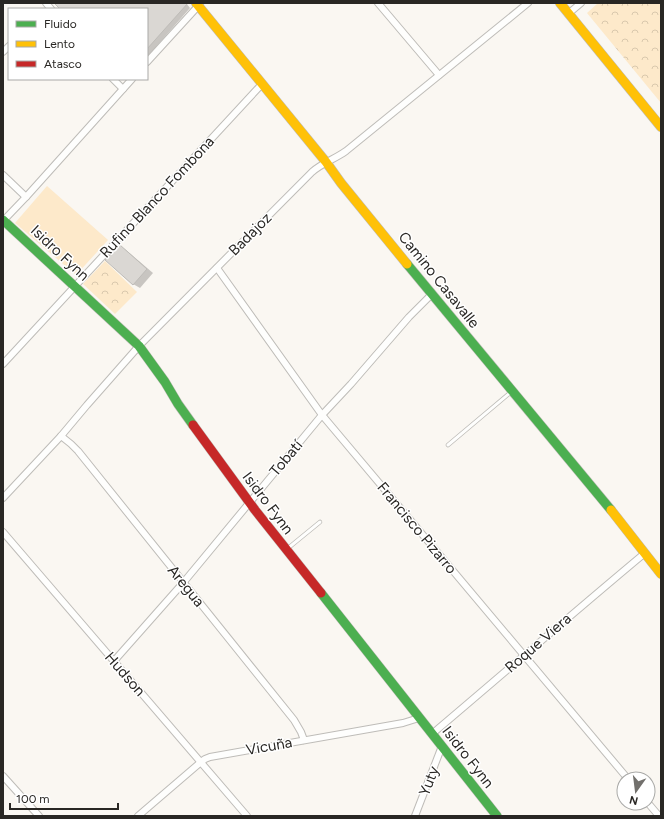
<svg xmlns="http://www.w3.org/2000/svg" width="664" height="819" font-family="Figtree,sans-serif">
<style>
.grass{fill:#fde9ca}
.park{fill:url(#park-crowns)}
.shadow{fill:#0003}
.building{fill:#dad7d3;stroke:#bebcb8}
.lines{fill:none;stroke-linecap:round;stroke-linejoin:round}
.lane-casing{stroke:#bebcb8;stroke-width:4.5}
.street-casing{stroke:#bebcb8;stroke-width:8}
.fast-casing{stroke:#bebcb8;stroke-width:10}
.slow-casing{stroke:#bebcb8;stroke-width:10}
.jam-casing{stroke:#bebcb8;stroke-width:10}
.lane{stroke:#fefefd;stroke-width:3}
.street{stroke:#fefefd;stroke-width:6}
.fast{stroke:#4caf50;stroke-width:9}
.slow{stroke:#ffc107;stroke-width:9}
.jam{stroke:#c62828;stroke-width:9}
.labels{text-anchor:middle;stroke-width:3;stroke-linejoin:round;paint-order:stroke}
.street-label{font-size:15px;fill:#292724;stroke:#fff}
</style>
<defs>
<pattern id="park-crowns" width="20" height="18" patternUnits="userSpaceOnUse"><rect width="20" height="18" fill="#fde9ca"/><path d="M2 6a3 3 0 1 1 6 0M12 15a3 3 0 1 1 6 0" fill="none" stroke="#d9c8ad"/></pattern>
</defs>
<rect width="100%" height="100%" fill="#faf7f2"/>
<!-- grass -->
<polygon class="grass" points="47,186 108,240 76,275 15,223"/>
<!-- park -->
<g class="park">
<polygon points="598,3 661,3 661,103 587,13"/>
<polygon points="105,261 137,292 115,314 83,284"/>
</g>
<!-- shadow -->
<g class="shadow">
<polygon points="56,3 186,3 190,8 147,57 147,9 61,9"/>
<polygon points="120,246 126,250 153,273 140,288 133,284"/>
</g>
<!-- building -->
<g class="building">
<polygon points="54,3 188,3 147,49 147,9 60,9"/>
<polygon points="120,245 147,269 133,285 105,260"/>
</g>
<g class="lines">
<!-- lane casing -->
<g class="lane-casing">
<g id="lane">
<polyline points="448,445 511,392"/>
<polyline points="287,549 320,522"/>
</g>
</g>
<!-- street casing -->
<g class="street-casing">
<g id="street">
<polyline points="46,3 51,9"/>
<polyline points="378,3 439,75"/>
<polyline points="568,14 581,3"/>
<polyline points="3,52 9,46"/>
<polyline points="147,62 200,4"/>
<polyline points="113,79 123,89"/>
<polyline points="3,175 26,197"/>
<polyline points="3,221 26,197 132,79"/>
<polyline points="217,268 322,415 628,779"/>
<polyline points="3,364 262,84"/>
<polyline points="61,436 71,444 78,451 294,720 301,732 304,740"/>
<path d="M 3,498 L 61,436 L 87,405 L 139,346 L 312,172 C 322,163 335,159 346,151 L 528,3"/>
<polyline points="3,532 247,816"/>
<polyline points="114,661 183,583 322,415 351,384 409,317 432,294"/>
<path d="M 432,734 C 503,674 573,613 645,553"/>
<polyline points="3,776 39,816"/>
<polyline points="648,803 659,816"/>
<polyline points="138,816 201,762 205,759 210,757 403,723 419,718"/>
<polyline points="415,816 442,746"/>
</g>
</g>
<!-- fast casing -->
<g class="fast-casing">
<g id="fast">
<polyline points="3,220 139,346 165,382 178,404 193,425"/>
<polyline points="407,264 611,510"/>
<polyline points="321,593 497,816"/>
</g>
</g>
<!-- slow casing -->
<g class="slow-casing">
<g id="slow">
<polyline points="196,3 326,162 341,183 407,264"/>
<polyline points="560,3 661,127"/>
<polyline points="611,510 661,574"/>
</g>
</g>
<!-- jam casing -->
<g class="jam-casing">
<polyline id="jam" points="193,425 255,510 321,593"/>
</g>
<!-- lane -->
<use href="#lane" class="lane"/>
<!-- street -->
<use href="#street" class="street"/>
<!-- fast -->
<use href="#fast" class="fast"/>
<!-- slow -->
<use href="#slow" class="slow"/>
<!-- jam -->
<use href="#jam" class="jam"/>
</g>
<g class="labels">
<!-- street labels -->
<g class="street-label">
<text transform="translate(157 197) rotate(-47)" y="5">Rufino Blanco Fombona</text>
<text transform="translate(250 234) rotate(-45)" y="5">Badajoz</text>
<text transform="translate(60 253) rotate(43)" y="5">Isidro Fynn</text>
<text transform="translate(439 280) rotate(51)" y="5">Camino Casavalle</text>
<text transform="translate(286 458) rotate(-50)" y="5">Tobatí</text>
<text transform="translate(268 503) rotate(53)" y="5">Isidro Fynn</text>
<text transform="translate(417 528) rotate(50)" y="5">Francisco Pizarro</text>
<text transform="translate(186 586) rotate(51)" y="5">Aregua</text>
<text transform="translate(538 643) rotate(-41)" y="5">Roque Viera</text>
<text transform="translate(125 674) rotate(49)" y="5">Hudson</text>
<text transform="translate(269 746) rotate(-10)" y="5">Vicuña</text>
<text transform="translate(468 757) rotate(52)" y="5">Isidro Fynn</text>
<text transform="translate(429 781) rotate(-69)" y="5">Yuty</text>
</g>
</g>
<!-- border -->
<rect width="664" height="819" fill="none" stroke="#292724" stroke-width="8"/>
<!-- legend -->
<rect x="8" y="8" width="140" height="72" fill="#ffffff" stroke="#a9a9a7"/>
<rect x="16" y="21" width="20" height="6" fill="#4caf50" stroke="#a9a9a7"/>
<text x="44" y="28" font-size="12" fill="#292724">Fluido</text>
<rect x="16" y="41" width="20" height="6" fill="#ffc107" stroke="#a9a9a7"/>
<text x="44" y="48" font-size="12" fill="#292724">Lento</text>
<rect x="16" y="61" width="20" height="6" fill="#c62828" stroke="#a9a9a7"/>
<text x="44" y="68" font-size="12" fill="#292724">Atasco</text>
<!-- north arrow -->
<g transform="translate(636 791) rotate(194)"><circle r="19" fill="#ffffff" stroke="#a9a9a7"/>
<path d="M0-3L7 15L0 10L-7 15Z" fill="#72706c"/>
<text y="-6" font-size="11" font-weight="bold" text-anchor="middle" fill="#292724">N</text>
</g>
<!-- scale -->
<path d="M10 803v6h108v-6" fill="none" stroke="#292724" stroke-width="2"/>
<text x="16" y="803" font-size="12" fill="#292724" stroke="#ffffff" stroke-width="3" paint-order="stroke">100 m</text>
</svg>
